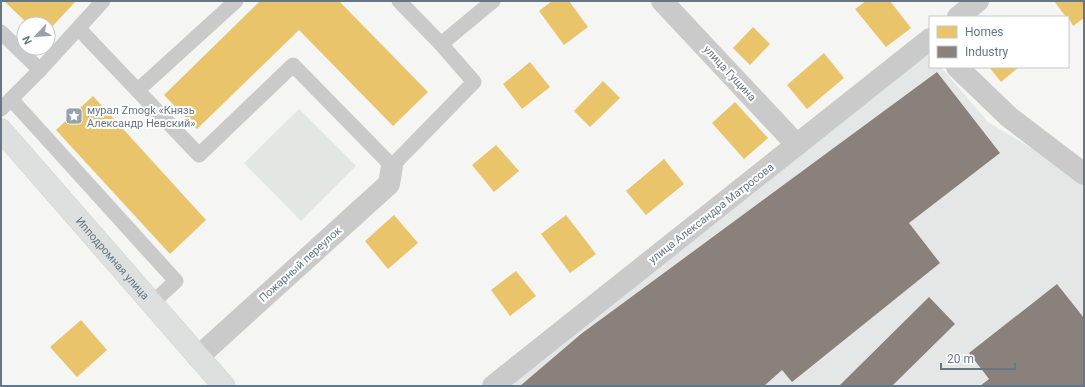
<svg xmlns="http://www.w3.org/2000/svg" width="1085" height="387" font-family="Roboto,sans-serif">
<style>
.built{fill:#e5e7e6}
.green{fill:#e3e7e1}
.homes{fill:#e9c46a}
.industry{fill:#8a817c}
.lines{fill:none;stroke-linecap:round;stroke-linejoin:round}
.secondary-casing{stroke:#d1d2d3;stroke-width:23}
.service{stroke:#cacacb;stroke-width:15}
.minor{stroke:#cacacb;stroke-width:22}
.secondary{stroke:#dedfdf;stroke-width:22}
.labels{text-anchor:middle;stroke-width:4;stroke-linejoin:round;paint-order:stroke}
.street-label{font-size:11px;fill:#657784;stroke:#fff}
.poi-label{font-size:11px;fill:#657784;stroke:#fff;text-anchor:start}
</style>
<rect width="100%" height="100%" fill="#f5f5f3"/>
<!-- built -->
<polygon class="built" points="926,49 930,54 930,67 941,67 988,122 1084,180 1084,386 499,386"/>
<!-- green -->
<polygon class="green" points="299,109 356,166 301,221 244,163"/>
<!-- homes -->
<g class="homes">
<polygon points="4,1 74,1 75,2 48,31 48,24 28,24"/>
<polygon points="260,1 339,1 428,92 393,126 299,30 197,129 164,95"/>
<polygon points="552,1 569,1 588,27 564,45 539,11"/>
<polygon points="866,1 890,1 911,28 886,47 855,9"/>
<polygon points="1054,1 1084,1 1084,18 1073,26 1068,17 1066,17"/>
<polygon points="753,27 770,44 750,65 733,48"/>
<polygon points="824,53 844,78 807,109 787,85"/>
<polygon points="530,62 550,87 522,109 503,84"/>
<polygon points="989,67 1019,67 1001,82"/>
<polygon points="603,81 620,98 590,127 574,111"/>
<polygon points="93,96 206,220 170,254 56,130"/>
<polygon points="735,102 768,138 744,159 712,123"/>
<polygon points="496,145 519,171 494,192 472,165"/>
<polygon points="664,159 684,184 646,215 626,191"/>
<polygon points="394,215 418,243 388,269 365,241"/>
<polygon points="566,215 596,254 570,273 541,234"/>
<polygon points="516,271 536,296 510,316 491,290"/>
<polygon points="81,320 107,350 77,377 50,347"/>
</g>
<!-- industry -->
<g class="industry">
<polygon points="937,72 1000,153 909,223 940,263 792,382 782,370 764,386 520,386 581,334"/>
<polygon points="1057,284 1084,318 1084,386 980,386 989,379 969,353"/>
<polygon points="929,297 955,324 892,386 839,386"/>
</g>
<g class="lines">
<!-- secondary casing -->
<g class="secondary-casing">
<g id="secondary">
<path id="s1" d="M 1,130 L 224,386"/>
</g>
</g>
<!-- service -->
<g class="service">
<polyline points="399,1 441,44 493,1"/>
<polyline points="79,29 199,155 293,65 392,166 474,82 441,44"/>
<polyline points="1,32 40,70 1,109"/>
<polyline points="40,70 103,1"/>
<polyline points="138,90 236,1"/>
<polyline points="11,99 176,281 151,304"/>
</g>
<!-- minor -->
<g class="minor">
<polyline points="662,1 797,145"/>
<polyline points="958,17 978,1"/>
<polyline points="957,67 1009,117 1084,174"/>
<polyline points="198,357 389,184 392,166"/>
<polyline points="493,386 930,39"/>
</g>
<!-- secondary -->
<use href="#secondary" class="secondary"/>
</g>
<!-- icons -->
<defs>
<g id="sight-square" transform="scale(0.9)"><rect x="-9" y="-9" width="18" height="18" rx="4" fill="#97a3ab" stroke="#fff"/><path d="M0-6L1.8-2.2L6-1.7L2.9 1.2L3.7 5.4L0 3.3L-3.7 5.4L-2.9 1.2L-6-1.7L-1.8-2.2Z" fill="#fff"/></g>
</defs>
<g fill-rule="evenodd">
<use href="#sight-square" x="74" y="116"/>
</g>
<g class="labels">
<!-- street labels -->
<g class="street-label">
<text transform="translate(730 73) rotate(47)" y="4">улица Гущина</text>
<text transform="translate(711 213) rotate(-38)" y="4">улица Александра Матросова</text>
<text dy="4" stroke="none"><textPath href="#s1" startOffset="170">Ипподромная улица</textPath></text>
<text transform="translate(300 264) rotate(-42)" y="4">Пожарный переулок</text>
</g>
<!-- poi labels -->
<g class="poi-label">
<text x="87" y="114">мурал Zmogk «Князь<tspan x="87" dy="13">Александр Невский»</tspan></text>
</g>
</g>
<!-- border -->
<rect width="1085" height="387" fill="none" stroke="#657784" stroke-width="4"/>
<!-- legend -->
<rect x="929" y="16" width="140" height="52" fill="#ffffff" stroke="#c1c9ce"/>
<rect x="937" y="26" width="20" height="12" fill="#e9c46a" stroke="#c1c9ce"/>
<text x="965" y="36" font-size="12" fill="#657784">Homes</text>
<rect x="937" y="46" width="20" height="12" fill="#8a817c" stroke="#c1c9ce"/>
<text x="965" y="56" font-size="12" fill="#657784">Industry</text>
<!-- north arrow -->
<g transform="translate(36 36) rotate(244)"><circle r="19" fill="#ffffff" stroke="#c1c9ce"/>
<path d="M0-3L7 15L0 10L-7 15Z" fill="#97a3ab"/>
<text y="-6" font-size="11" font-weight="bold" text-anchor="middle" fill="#657784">N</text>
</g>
<!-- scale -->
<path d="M941 363v6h74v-6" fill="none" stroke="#657784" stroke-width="2"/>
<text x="947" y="363" font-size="12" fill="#657784" stroke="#ffffff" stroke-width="3" paint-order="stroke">20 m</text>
</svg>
